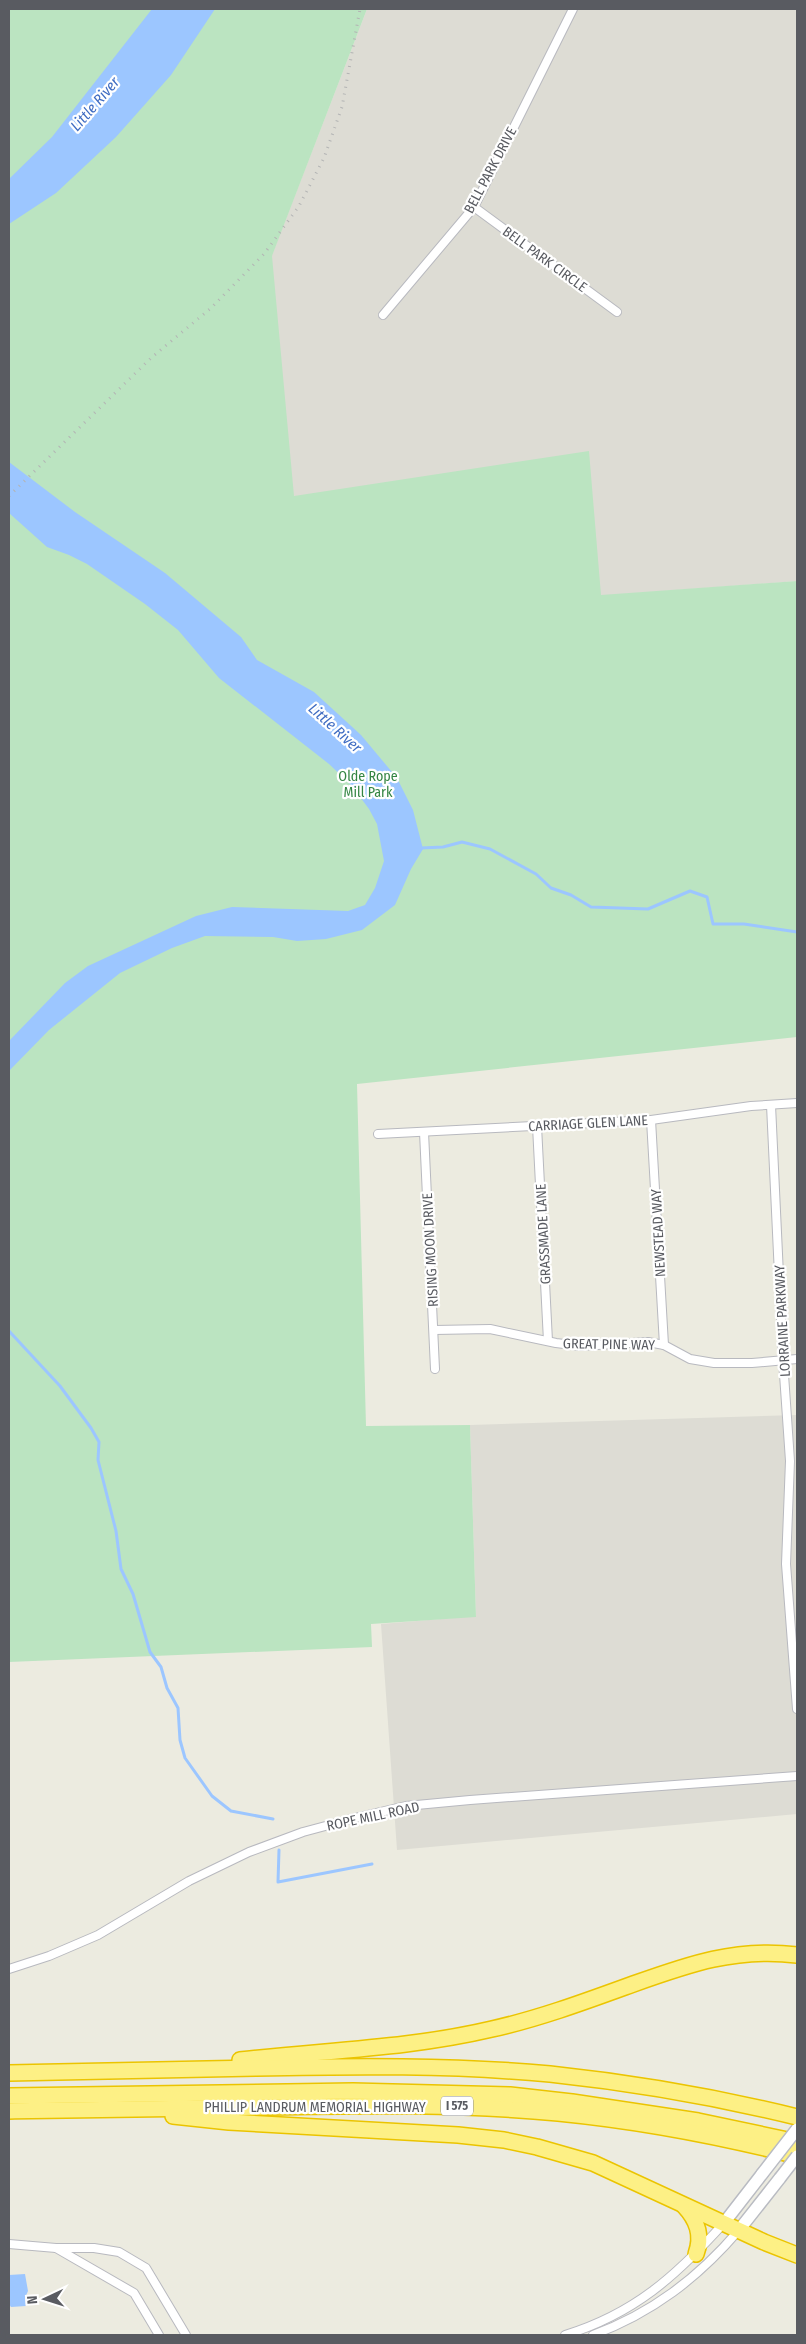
<svg xmlns="http://www.w3.org/2000/svg" width="806" height="2344" font-family="'Fira Sans Condensed',sans-serif">
<style>
.industrial{fill:#dddcd4}
.green{fill:#bbe4c1}
.water{fill:#9cc6ff}
.lines{fill:none;stroke-linecap:round;stroke-linejoin:round}
.stream{stroke:#9cc6ff;stroke-width:3}
.minor-casing{stroke:#b8b9bf;stroke-width:10}
.secondary-casing{stroke:#b9bbc2;stroke-width:14}
.motorway-casing{stroke:#ebc400;stroke-width:18}
.minor{stroke:#fff;stroke-width:8}
.secondary{stroke:#fff;stroke-width:11}
.motorway{stroke:#fdf085;stroke-width:15}
.rail{stroke:#b3b4b4;stroke-width:3;stroke-dasharray:1 6;stroke-linecap:butt}
.secondary-bridge-casing{stroke:#b9bbc2;stroke-width:14;stroke-linecap:butt}
.secondary-bridge{stroke:#fff;stroke-width:11}
.labels{text-anchor:middle;stroke-width:4.5;stroke-linejoin:round;paint-order:stroke}
.shield{fill:#fff;stroke:#8b8c90;stroke-width:1}
.shield-label{font-size:12px;font-weight:bold;fill:#595b61}
.street-label{font-size:14px;fill:#595b61;stroke:#fff}
.park-label{font-size:14px;fill:#348543;stroke:#fff}
.water-label{font-size:15px;font-style:italic;fill:#3f6cc2;stroke:#fff}
</style>
<rect width="100%" height="100%" fill="#ecebe0"/>
<!-- industrial -->
<g class="industrial">
<polygon points="367,9 797,9 797,581 492,604 269,498 257,294"/>
<polygon points="797,1415 797,1814 397,1850 381,1624 476,1616 470,1425"/>
</g>
<!-- green -->
<polygon class="green" points="9,9 367,9 272,256 294,496 589,451 601,595 797,581 797,1037 357,1084 366,1426 470,1425 476,1617 371,1624 372,1647 9,1662"/>
<!-- water -->
<g class="water">
<polygon points="152,9 215,9 171,75 116,137 56,193 9,224 9,179 52,137"/>
<polygon points="9,462 75,512 165,573 241,637 257,660 314,692 361,735 397,778 413,810 423,849 411,869 395,905 362,930 326,939 297,941 273,937 205,936 172,948 120,973 49,1030 9,1071 9,1041 65,983 88,966 196,916 232,907 348,911 365,905 375,888 384,861 377,824 369,809 351,785 329,764 219,678 178,630 145,604 87,564 69,555 47,547 9,513"/>
<polygon points="25,2274 28,2291 25,2298 26,2306 11,2307 9,2304 9,2275"/>
</g>
<g class="lines">
<!-- stream -->
<g class="stream">
<polyline points="421,848 443,847 462,842 490,849 536,874 551,888 571,895 591,907 648,909 690,891 707,897 713,924 744,924 797,932"/>
<polyline points="9,1331 60,1386 91,1428 99,1442 98,1460 116,1531 121,1569 133,1594 150,1652 161,1667 167,1688 178,1708 180,1740 185,1758 212,1796 231,1811 273,1819"/>
<polyline points="279,1850 278,1882 372,1864"/>
</g>
<!-- minor casing -->
<g class="minor-casing">
<g id="minor">
<polyline points="474,207 617,312"/>
<polyline points="383,315 474,207 573,9"/>
<polyline points="771,1105 783,1360 790,1461 786,1564 797,1709"/>
<polyline points="651,1120 664,1345"/>
<polyline points="537,1126 548,1341"/>
<polyline points="424,1132 435,1369"/>
<polyline points="378,1134 651,1120 751,1106 797,1103"/>
<polyline points="434,1330 490,1329 556,1343 580,1346 648,1342 664,1345 690,1359 714,1363 752,1363 797,1359"/>
<polyline points="9,1969 49,1956 98,1935 189,1881 249,1852 303,1832 359,1817 406,1806 470,1800 797,1776"/>
<polyline points="9,2244 56,2248"/>
<polyline points="159,2335 134,2293 56,2248 94,2248 119,2252 146,2268 186,2335"/>
<path d="M 565,2335 C 634,2314 676,2276 724,2223"/>
<path d="M 593,2335 C 652,2313 698,2278 739,2230"/>
</g>
</g>
<!-- secondary casing -->
<g class="secondary-casing">
<g id="secondary">
<polyline points="724,2223 762,2174"/>
<polyline points="739,2230 780,2178"/>
</g>
</g>
<!-- motorway casing -->
<g class="motorway-casing">
<g id="motorway">
<path d="M 240,2060 C 326,2050 407,2049 492,2029 C 537,2019 581,2003 625,1987 C 684,1966 733,1947 797,1955"/>
<path d="M 9,2073 C 91,2072 173,2070 256,2068 C 354,2066 452,2065 550,2074 C 634,2083 716,2097 797,2117"/>
<polyline points="9,2096 353,2091 510,2095 572,2102 698,2121 797,2142"/>
<path d="M 9,2111 C 95,2109 181,2108 268,2107 C 365,2105 462,2104 558,2113 C 639,2121 719,2136 797,2156"/>
<polyline points="173,2116 229,2122 458,2135 504,2140 537,2147 593,2163 764,2242 797,2255"/>
<path d="M 684,2206 C 697,2220 703,2235 696,2254"/>
</g>
</g>
<!-- minor -->
<use href="#minor" class="minor"/>
<!-- secondary -->
<use href="#secondary" class="secondary"/>
<!-- motorway -->
<use href="#motorway" class="motorway"/>
<!-- rail -->
<polyline class="rail" points="9,496 151,358 211,308 264,254 299,206 324,158 342,107 360,9"/>
<!-- secondary-bridge casing -->
<g class="secondary-bridge-casing">
<g id="secondary-bridge">
<polyline points="762,2174 797,2129"/>
<polyline points="780,2178 797,2156"/>
</g>
</g>
<!-- secondary-bridge -->
<use href="#secondary-bridge" class="secondary-bridge"/>
</g>
<g class="labels">
<!-- shield labels -->
<rect class="shield" x="441" y="2096.5" width="32" height="19" rx="4"/>
<g class="shield-label">
<text x="457" y="2110">I 575</text>
</g>
<!-- street labels -->
<g class="street-label">
<text transform="translate(490 170) rotate(-62)" y="5">BELL PARK DRIVE</text>
<text transform="translate(545 259) rotate(36)" y="5">BELL PARK CIRCLE</text>
<text transform="translate(588 1123) rotate(-3)" y="5">CARRIAGE GLEN LANE</text>
<text transform="translate(658 1233) rotate(-93)" y="5">NEWSTEAD WAY</text>
<text transform="translate(543 1234) rotate(-93)" y="5">GRASSMADE LANE</text>
<text transform="translate(430 1250) rotate(-93)" y="5">RISING MOON DRIVE</text>
<text transform="translate(782 1321) rotate(-93)" y="5">LORRAINE PARKWAY</text>
<text transform="translate(609 1344) rotate(1)" y="5">GREAT PINE WAY</text>
<text transform="translate(373 1816) rotate(-12)" y="5">ROPE MILL ROAD</text>
<text x="315" y="2112">PHILLIP LANDRUM MEMORIAL HIGHWAY</text>
</g>
<!-- park labels -->
<g class="park-label">
<text x="368" y="781">Olde Rope<tspan x="368" dy="16">Mill Park</tspan></text>
</g>
<!-- water labels -->
<g class="water-label">
<text transform="translate(95 104) rotate(-49)" y="5">Little River</text>
<text transform="translate(335 728) rotate(42)" y="5">Little River</text>
</g>
</g>
<!-- border -->
<rect width="806" height="2344" fill="none" stroke="#595b61" stroke-width="20"/>
<!-- north arrow -->
<g transform="translate(45 2299) rotate(266)" stroke="#ffffff" stroke-width="4" paint-order="stroke">
<path d="M0-4L9 19L0 12L-9 19Z" fill="#595b61"/>
<text y="-8" font-size="14" font-weight="bold" text-anchor="middle" fill="#595b61">N</text>
</g>
</svg>
